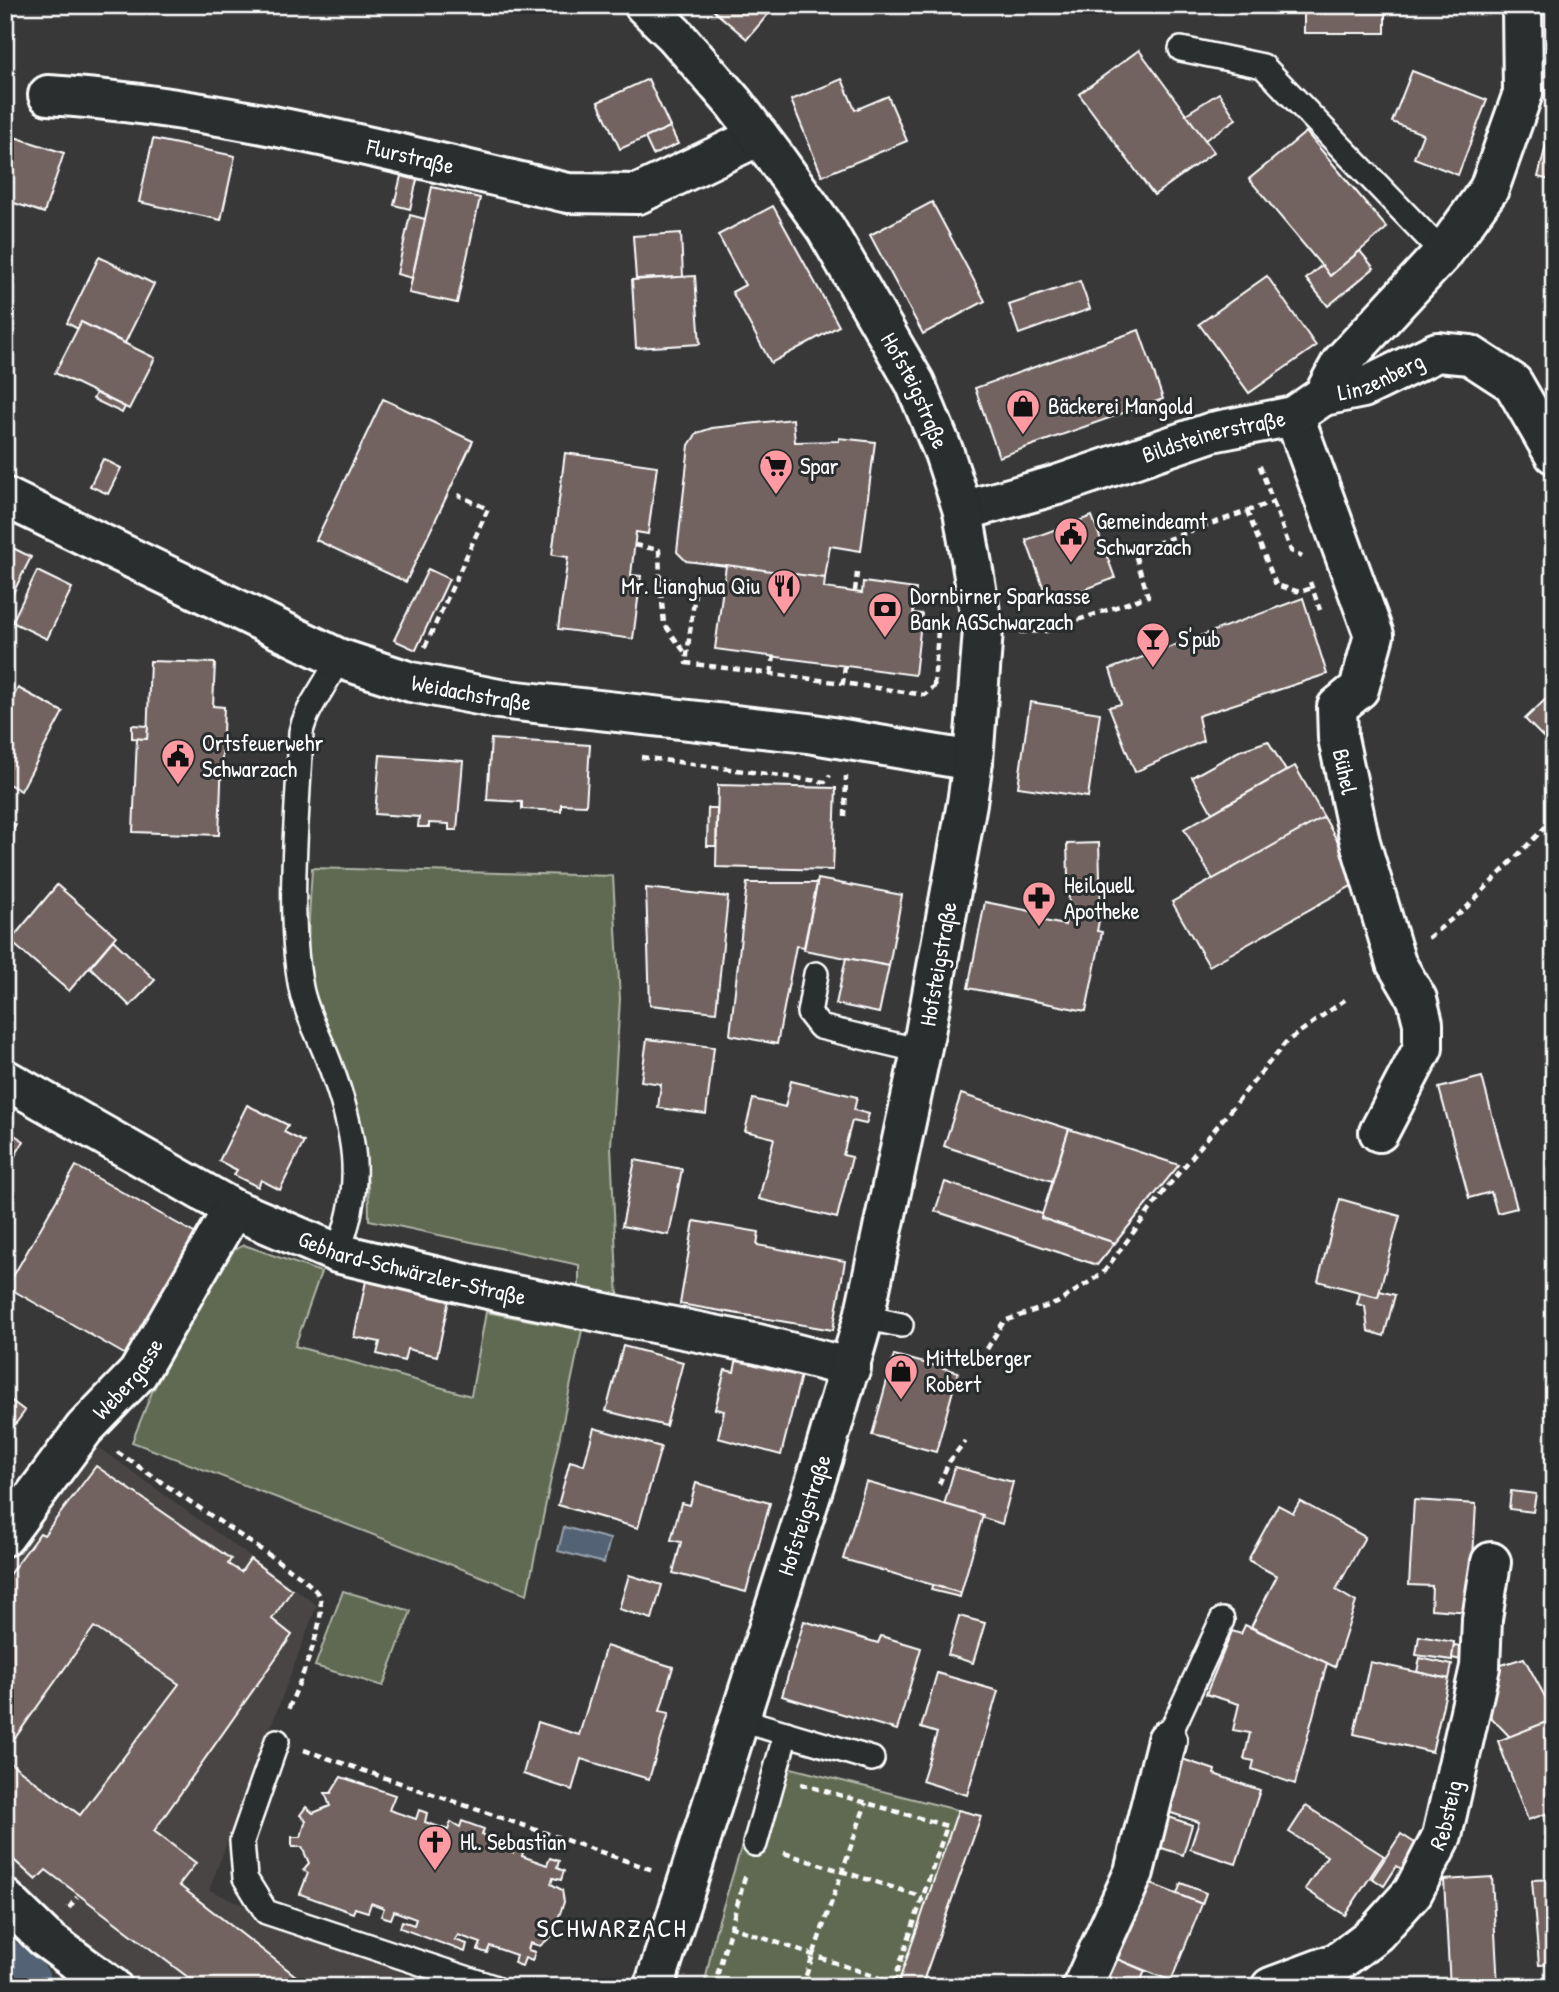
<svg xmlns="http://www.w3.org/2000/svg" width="1559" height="1992" font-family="'Patrick Hand',sans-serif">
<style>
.built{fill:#494544}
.green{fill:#606b52;stroke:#b0b5a8;stroke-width:2}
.water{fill:#526374;stroke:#97a1ac;stroke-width:2}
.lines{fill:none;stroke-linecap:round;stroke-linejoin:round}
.river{stroke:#526374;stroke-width:68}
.building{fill:#726361;stroke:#fff;stroke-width:2}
.service-casing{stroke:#fff;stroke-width:28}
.minor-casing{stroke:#fff;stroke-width:44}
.secondary-casing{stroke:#fff;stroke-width:44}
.path{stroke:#fff;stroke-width:4.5;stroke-dasharray:7 5;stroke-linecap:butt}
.service{stroke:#2a2d2e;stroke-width:23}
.minor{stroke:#2a2d2e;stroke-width:38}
.secondary{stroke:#2a2d2e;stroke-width:38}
.labels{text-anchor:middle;stroke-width:6;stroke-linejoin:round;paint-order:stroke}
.street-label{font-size:23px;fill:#fff;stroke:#2a2d2e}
.poi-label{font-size:23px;fill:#fff;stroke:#2a2d2e;text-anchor:start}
.quarter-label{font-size:26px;letter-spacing:2px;fill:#fff;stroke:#2a2d2e}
</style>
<rect width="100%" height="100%" fill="#383838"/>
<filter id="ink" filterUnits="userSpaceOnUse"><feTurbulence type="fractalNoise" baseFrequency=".0143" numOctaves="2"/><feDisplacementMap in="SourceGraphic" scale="14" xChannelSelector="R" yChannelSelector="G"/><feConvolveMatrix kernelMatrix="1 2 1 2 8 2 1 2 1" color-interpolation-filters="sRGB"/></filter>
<g filter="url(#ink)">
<!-- built -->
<polygon class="built" points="97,1446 317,1605 209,1890 435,1987 136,1987 46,1918 5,1879 5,1558"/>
<!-- green -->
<g class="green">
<path d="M 312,868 L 613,876 L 620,999 L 611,1146 L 618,1301 L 579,1294 L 579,1265 L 369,1220 C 369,1172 364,1127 349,1082 C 339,1051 322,1023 314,992 C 304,952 310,909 312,868 Z"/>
<polygon points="244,1245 321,1272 295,1346 471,1396 486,1312 582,1330 527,1594 132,1442 152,1392 230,1252"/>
<polygon points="343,1591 411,1611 383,1686 315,1666"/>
<polygon points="787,1767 981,1816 921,1987 704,1987 715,1933 760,1786"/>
</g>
<!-- water -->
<polygon class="water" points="564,1527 610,1539 604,1563 558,1551"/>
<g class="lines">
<!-- river -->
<polyline class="river" points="5,1975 18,1987"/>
</g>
<!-- building -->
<g class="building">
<rect x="507" y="5" width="38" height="8"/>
<polygon points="707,5 776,5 747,39"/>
<rect x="1304" y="5" width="81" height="28"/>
<polygon points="1139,50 1214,152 1154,195 1079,94"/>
<polygon points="1412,71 1487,100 1458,175 1414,158 1423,134 1392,122"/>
<polygon points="648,79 670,127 620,149 598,102"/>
<polygon points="842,79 855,110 888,96 907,141 822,176 791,100"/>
<polygon points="1219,93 1236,119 1205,140 1186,114"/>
<polygon points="1551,125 1554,126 1554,181 1538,177"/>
<polygon points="670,127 678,144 653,155 645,138"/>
<polygon points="1306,132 1387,228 1330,276 1249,179"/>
<polygon points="5,134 64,153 44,213 5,200"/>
<polygon points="153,139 235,156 221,220 139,202"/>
<polygon points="401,176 417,180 410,209 394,205"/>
<polygon points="432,187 480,198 457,303 409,293"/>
<polygon points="932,202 985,301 923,334 870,235"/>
<polygon points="773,206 839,326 771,363 732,292 745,285 718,235"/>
<polygon points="410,215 425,219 412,278 397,274"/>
<polygon points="681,233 683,277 636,279 633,236"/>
<polygon points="1360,251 1374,268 1328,306 1306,279 1322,265 1330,276"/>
<polygon points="99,257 154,284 125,343 81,322 78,329 67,323"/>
<polygon points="695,276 700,344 636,348 632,280"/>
<polygon points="1267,276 1316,346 1249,393 1199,324"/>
<polygon points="1080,281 1090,309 1019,334 1009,305"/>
<polygon points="81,322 155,358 129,409 55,373"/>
<polygon points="1139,330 1163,399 999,457 975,388"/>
<polygon points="96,393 125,407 122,413 93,399"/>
<polygon points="383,399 473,441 406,582 316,540"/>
<polygon points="793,419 795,442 839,441 839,438 875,442 861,551 830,546 825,578 686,561 677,552 689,445 697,433 712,428"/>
<polygon points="565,453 657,466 648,534 636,532 631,575 641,576 633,639 558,629 568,557 552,555"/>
<polygon points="103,459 121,468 108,494 90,486"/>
<polygon points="1092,516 1115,578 1049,603 1026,540"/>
<polygon points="5,544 31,557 5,609"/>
<polygon points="726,565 825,578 824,588 862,593 863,582 916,589 913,613 922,614 915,675 715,649"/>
<polygon points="428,569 449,579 416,650 394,640"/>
<polygon points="37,571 72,588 47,639 12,622"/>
<polygon points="1303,598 1327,674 1198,716 1203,741 1135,772 1109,707 1121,704 1110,669"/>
<polygon points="150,661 215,663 213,706 224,707 219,835 133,832 137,738 147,739"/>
<polygon points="18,688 63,712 21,791 5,782 5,712"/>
<polygon points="1554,691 1554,748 1525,719"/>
<polygon points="1030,702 1100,713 1088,797 1018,787"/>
<polygon points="132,725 148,726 147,739 132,738"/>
<polygon points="491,739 590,745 586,805 561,804 561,811 522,809 522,802 487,800"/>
<polygon points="1268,741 1286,771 1212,813 1192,777 1239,751"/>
<polygon points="380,755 463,761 457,830 449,830 449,824 429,823 429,827 418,827 419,817 375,814"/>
<polygon points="1295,766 1324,817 1213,880 1184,829"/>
<polygon points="718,785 836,788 833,870 716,867"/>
<polygon points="708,808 717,808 716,846 707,846"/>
<polygon points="1324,817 1360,881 1209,966 1172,902"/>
<polygon points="5,819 16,825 5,844"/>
<polygon points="1099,843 1101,911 1097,931 1102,932 1086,1011 968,988 985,902 1045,914 1044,921 1065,925 1069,905 1067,844"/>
<polygon points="818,879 902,895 889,966 804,950"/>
<polygon points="747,883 817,883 804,947 796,946 777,1044 730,1035"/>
<polygon points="57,885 116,936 69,991 10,941"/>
<polygon points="646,888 728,897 716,1012 650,1005"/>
<polygon points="113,940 155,980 130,1006 90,967"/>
<polygon points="846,958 889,966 879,1013 836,1004"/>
<polygon points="647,1039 714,1047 706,1114 658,1108 661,1084 641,1081"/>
<polygon points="1482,1077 1517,1208 1497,1213 1491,1192 1469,1198 1439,1088"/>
<polygon points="791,1081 857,1097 854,1110 869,1114 866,1124 852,1121 843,1155 852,1157 837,1218 759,1199 774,1138 745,1131 753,1099 785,1107"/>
<polygon points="961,1094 1069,1129 1052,1181 944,1146"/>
<polygon points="247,1105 288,1125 284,1132 304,1142 280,1190 261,1180 258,1187 234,1175 237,1170 219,1161"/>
<polygon points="5,1129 24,1141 5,1172"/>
<polygon points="1069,1129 1179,1165 1115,1243 1041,1218"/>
<polygon points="635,1160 682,1169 669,1235 622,1226"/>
<polygon points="76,1166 203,1238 133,1359 7,1287"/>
<polygon points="945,1182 1042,1214 1041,1218 1115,1243 1097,1265 935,1211"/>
<polygon points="1340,1199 1400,1216 1378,1297 1318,1281"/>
<polygon points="694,1221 759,1232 757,1245 845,1261 833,1330 680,1304"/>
<polygon points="366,1281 449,1300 437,1356 407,1349 404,1361 377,1354 380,1342 354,1337"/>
<polygon points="1380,1291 1395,1295 1384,1336 1368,1331 1365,1306 1357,1304 1360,1293 1378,1297"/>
<polygon points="623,1346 683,1362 666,1426 606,1411"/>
<polygon points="894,1355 958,1372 936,1452 872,1435"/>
<polygon points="737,1358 801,1375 781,1455 718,1438 724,1411 715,1409 725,1370 734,1372"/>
<polygon points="5,1396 25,1411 5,1438"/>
<polygon points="594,1428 661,1447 638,1528 558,1505 570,1461 584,1465"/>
<polygon points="96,1466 231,1559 228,1564 241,1572 250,1559 292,1590 272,1619 292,1635 154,1831 196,1863 179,1885 310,1987 201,1987 46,1870 36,1880 5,1852 5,1759 80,1815 179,1684 94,1627 5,1752 5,1580 40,1533 44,1535"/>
<polygon points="955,1467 1013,1482 1002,1524 944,1505"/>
<polygon points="866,1482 983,1515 961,1593 843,1559"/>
<polygon points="696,1483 770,1503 746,1592 673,1573 681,1542 671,1540 681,1503 690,1505"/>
<polygon points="1511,1491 1536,1494 1533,1512 1509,1509"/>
<polygon points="1414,1500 1476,1504 1470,1612 1431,1609 1432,1586 1409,1585"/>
<polygon points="1300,1501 1365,1537 1336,1590 1356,1602 1335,1667 1251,1627 1277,1576 1248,1560 1278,1505 1293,1513"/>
<polygon points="629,1575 662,1585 652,1619 619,1609"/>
<polygon points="932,1585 961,1593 960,1597 931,1590"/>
<polygon points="959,1616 985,1623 973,1663 948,1655"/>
<polygon points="804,1621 878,1643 881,1636 921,1648 897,1730 782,1696"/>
<polygon points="1245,1625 1327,1663 1295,1784 1252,1769 1254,1761 1244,1759 1250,1733 1233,1730 1239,1704 1206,1694 1232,1631 1241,1634"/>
<polygon points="1419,1636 1454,1642 1452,1660 1416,1655"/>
<polygon points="1454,1645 1473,1648 1470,1662 1452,1658"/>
<polygon points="606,1646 673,1667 660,1711 669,1713 649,1779 581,1759 572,1790 523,1774 538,1722 579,1735"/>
<polygon points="1420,1658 1452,1665 1449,1679 1417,1672"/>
<polygon points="1524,1658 1554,1713 1554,1719 1510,1737 1486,1712 1498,1666"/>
<polygon points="1370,1662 1449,1679 1432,1752 1354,1734"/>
<polygon points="937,1673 998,1691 967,1795 922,1781 937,1733 921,1728"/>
<polygon points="1554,1719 1554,1811 1528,1820 1498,1741"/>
<polygon points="1179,1758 1215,1770 1214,1774 1260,1790 1236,1864 1190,1849 1199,1822 1162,1810"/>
<polygon points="341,1777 395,1795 389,1810 416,1819 419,1810 427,1813 425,1822 448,1830 451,1822 460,1827 462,1821 484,1829 482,1835 492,1837 489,1844 513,1853 515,1845 524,1848 522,1856 547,1865 550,1858 559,1861 557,1868 564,1871 561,1880 553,1878 551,1884 562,1890 564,1902 552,1936 540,1946 530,1943 528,1950 535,1952 532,1961 525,1958 522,1966 514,1963 516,1955 490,1946 487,1953 478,1950 481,1943 458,1935 455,1940 467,1944 465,1952 400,1928 402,1921 414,1925 416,1919 394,1911 391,1919 381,1916 384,1908 371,1903 368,1912 355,1908 353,1913 300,1894 308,1873 303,1870 309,1863 302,1847 292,1847 292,1837 301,1837 306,1820 300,1815 306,1807 313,1813 330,1806 325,1793 331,1793"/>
<polygon points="1306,1806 1384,1856 1345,1915 1305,1889 1327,1856 1289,1832"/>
<polygon points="958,1810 981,1816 921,1987 897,1987"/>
<polygon points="1166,1816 1192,1825 1183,1855 1156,1846"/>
<polygon points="1401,1834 1421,1847 1405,1872 1397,1866 1384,1886 1372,1878"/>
<polygon points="1492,1877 1498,1987 1450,1987 1444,1880"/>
<polygon points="1554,1879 1554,1964 1539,1965 1532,1880"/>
<polygon points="1181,1883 1206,1893 1202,1904 1177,1894"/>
<polygon points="1151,1884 1202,1904 1171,1981 1117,1959"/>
<polygon points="1117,1959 1145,1971 1138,1987 1109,1977"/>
<polygon points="360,1979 381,1986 383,1982 396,1987 357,1987"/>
</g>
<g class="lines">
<!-- service casing -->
<g class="service-casing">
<g id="service">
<polyline points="1181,49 1263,66 1443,253"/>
<polyline points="816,974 809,1013 820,1027 921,1051"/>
<path d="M 337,1253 C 366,1183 355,1131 329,1062 C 320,1037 306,1014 301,988 C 286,908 298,813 301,732 C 307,705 328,684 338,658"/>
<polyline points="864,1317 901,1325"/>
<polyline points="738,1719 872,1759"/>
<polyline points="1167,1740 1222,1620"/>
<polyline points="277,1741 242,1841 245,1878 266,1912 493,1987"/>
<polyline points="755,1844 786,1733"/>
</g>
</g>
<!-- minor casing -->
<g class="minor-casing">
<g id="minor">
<path id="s1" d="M 48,95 C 224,106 396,154 568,193 L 638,194 L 759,136"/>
<path id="s2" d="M 1323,396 L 1363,388 L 1437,352 L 1470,355 L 1513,383 L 1554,454"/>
<path id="s3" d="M 1294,416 L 1374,635 L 1359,689 L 1337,707 L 1338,738 L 1360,842 L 1396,963 L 1417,999 L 1423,1023 L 1423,1048 L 1379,1132"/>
<path id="s4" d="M 5,497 L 338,658 L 411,682 L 499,699 L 808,733 L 973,761"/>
<path id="s5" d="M 963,511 L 1057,485 L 1212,432 L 1294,416 L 1323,396 L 1341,363 L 1443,253 L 1489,189 L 1523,93 L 1522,5"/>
<path id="s6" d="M 5,1079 L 233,1209 L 337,1253 L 505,1293 L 758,1344 L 851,1368"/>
<path id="s7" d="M 5,1536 L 84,1429 L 138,1373 L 233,1209"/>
<polyline points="5,1899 45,1938 112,1987"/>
<polyline points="1082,1987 1134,1872 1167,1740"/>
<path id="s8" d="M 1271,1987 L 1338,1962 L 1376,1933 L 1413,1892 L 1442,1836 L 1480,1667 L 1482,1619 L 1491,1562"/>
</g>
</g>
<!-- secondary casing -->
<g class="secondary-casing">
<g id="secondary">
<path id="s9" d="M 644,5 L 675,35 L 734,103 L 774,156 L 826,229 L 915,383 L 944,453 L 963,511 L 983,630 L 973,761 L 967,803 L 925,1033 L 864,1317 L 824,1454 L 654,1987"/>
</g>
</g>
<!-- path -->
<g class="path">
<polyline points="1273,502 1291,551 1302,557"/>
<polyline points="1247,511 1276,585 1300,592 1312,588"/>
<polyline points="635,545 659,550 660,579 696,585 686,663 843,683"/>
<polyline points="660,579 664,624 686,654"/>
<polyline points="1310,582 1320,610"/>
<polyline points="855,591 857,573"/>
<polyline points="1020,632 1046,631 1148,596 1134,551 1273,502 1258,461"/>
<polyline points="425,647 488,509 458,495"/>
<polyline points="845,666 843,683 925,695 934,686 941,687"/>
<polyline points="771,674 774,656"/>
<polyline points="934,686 939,617"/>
<polyline points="641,757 825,782 830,775"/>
<polyline points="845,817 846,776"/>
<polyline points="1428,938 1467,907 1554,818"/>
<polyline points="987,1349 1004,1321 1057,1303 1103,1273 1165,1190 1286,1042 1346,999"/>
<path d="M 117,1452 L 300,1576 C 306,1582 316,1589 319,1596 C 329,1620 296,1689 287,1713"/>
<polyline points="939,1484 949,1462 965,1441"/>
<polyline points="304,1750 653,1870"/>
<polyline points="801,1784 947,1826 892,1987"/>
<polyline points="784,1853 923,1897"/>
<polyline points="69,1908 77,1897"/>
<polyline points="729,1926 894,1983"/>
<polyline points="714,1987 746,1873"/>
<polyline points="802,1987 866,1803"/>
</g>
<!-- service -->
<use href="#service" class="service"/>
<!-- minor -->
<use href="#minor" class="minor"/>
<!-- secondary -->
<use href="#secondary" class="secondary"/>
</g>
</g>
<!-- icons -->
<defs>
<g id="shop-pin" transform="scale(1.75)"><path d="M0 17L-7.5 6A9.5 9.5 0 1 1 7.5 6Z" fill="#ff9aa2" stroke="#2a2d2e"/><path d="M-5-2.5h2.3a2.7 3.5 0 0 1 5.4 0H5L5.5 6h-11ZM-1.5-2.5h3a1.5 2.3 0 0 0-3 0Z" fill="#111"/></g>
<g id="supermarket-pin" transform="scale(1.75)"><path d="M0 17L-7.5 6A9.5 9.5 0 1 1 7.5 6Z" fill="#ff9aa2" stroke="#2a2d2e"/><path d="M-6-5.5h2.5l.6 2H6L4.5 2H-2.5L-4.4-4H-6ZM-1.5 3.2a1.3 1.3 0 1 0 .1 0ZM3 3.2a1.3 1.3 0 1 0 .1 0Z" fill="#111"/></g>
<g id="civic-pin" transform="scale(1.75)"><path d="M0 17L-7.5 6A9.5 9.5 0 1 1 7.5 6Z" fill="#ff9aa2" stroke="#2a2d2e"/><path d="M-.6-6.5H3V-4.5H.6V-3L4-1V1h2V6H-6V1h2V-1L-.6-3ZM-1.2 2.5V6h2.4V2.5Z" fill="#111"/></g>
<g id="restaurant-pin" transform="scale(1.75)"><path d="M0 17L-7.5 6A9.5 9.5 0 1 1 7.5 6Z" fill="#ff9aa2" stroke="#2a2d2e"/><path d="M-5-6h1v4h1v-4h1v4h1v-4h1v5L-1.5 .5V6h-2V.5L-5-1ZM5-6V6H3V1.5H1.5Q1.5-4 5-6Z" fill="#111"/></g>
<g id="bank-pin" transform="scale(1.75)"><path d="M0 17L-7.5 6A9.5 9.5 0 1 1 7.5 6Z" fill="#ff9aa2" stroke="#2a2d2e"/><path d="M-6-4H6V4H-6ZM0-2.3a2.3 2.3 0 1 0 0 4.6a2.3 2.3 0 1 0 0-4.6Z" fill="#111"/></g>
<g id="bar-pin" transform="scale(1.75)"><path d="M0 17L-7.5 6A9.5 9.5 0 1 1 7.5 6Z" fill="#ff9aa2" stroke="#2a2d2e"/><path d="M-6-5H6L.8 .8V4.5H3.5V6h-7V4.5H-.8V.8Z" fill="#111"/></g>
<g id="pharmacy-pin" transform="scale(1.75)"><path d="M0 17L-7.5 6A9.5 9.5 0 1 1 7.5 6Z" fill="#ff9aa2" stroke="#2a2d2e"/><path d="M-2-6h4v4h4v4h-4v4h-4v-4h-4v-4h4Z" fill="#111"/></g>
<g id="church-pin" transform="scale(1.75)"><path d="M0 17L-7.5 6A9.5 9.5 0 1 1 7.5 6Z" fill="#ff9aa2" stroke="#2a2d2e"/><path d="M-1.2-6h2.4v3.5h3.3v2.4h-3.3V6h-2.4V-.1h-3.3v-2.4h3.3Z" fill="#111"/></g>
</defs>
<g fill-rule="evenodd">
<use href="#shop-pin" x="1023" y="406"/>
<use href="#supermarket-pin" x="776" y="466"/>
<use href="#civic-pin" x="1071" y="534"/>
<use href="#restaurant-pin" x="784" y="586"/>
<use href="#bank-pin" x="885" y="609"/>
<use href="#bar-pin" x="1153" y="639"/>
<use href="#civic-pin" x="178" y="756"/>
<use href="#pharmacy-pin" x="1039" y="898"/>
<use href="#shop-pin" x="901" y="1371"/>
<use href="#church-pin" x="435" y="1842"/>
</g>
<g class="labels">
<!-- street labels -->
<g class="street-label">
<text dy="8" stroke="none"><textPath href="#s1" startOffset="368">Flurstraße</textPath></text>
<text dy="8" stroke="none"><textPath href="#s2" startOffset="61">Linzenberg</textPath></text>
<text dy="8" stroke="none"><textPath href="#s9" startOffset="474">Hofsteigstraße</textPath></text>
<text dy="8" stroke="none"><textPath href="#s5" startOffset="262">Bildsteinerstraße</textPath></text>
<text dy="8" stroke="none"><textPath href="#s4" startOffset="508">Weidachstraße</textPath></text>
<text dy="8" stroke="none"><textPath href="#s3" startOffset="383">Bühel</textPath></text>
<text transform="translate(938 964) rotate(-80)" y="8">Hofsteigstraße</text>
<text dy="8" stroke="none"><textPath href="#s6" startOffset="452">Gebhard-Schwärzler-Straße</textPath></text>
<text dy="8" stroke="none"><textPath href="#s7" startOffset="200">Webergasse</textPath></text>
<text transform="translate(804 1515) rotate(-72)" y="8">Hofsteigstraße</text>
<text dy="8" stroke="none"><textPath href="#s8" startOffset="259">Rebsteig</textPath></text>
</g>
<!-- poi labels -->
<g class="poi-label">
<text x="1048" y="414">Bäckerei Mangold</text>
<text x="800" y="474">Spar</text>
<text x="1096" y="529">Gemeindeamt<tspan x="1096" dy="26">Schwarzach</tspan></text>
<text x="760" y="594" text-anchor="end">Mr. Lianghua Qiu</text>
<text x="910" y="604">Dornbirner Sparkasse<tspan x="910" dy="26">Bank AGSchwarzach</tspan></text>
<text x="1178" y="647">S'pub</text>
<text x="202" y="751">Ortsfeuerwehr<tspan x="202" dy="26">Schwarzach</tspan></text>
<text x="1064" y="893">Heilquell<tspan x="1064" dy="26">Apotheke</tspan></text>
<text x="926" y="1366">Mittelberger<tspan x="926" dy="26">Robert</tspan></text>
<text x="460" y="1850">Hl. Sebastian</text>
</g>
<!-- quarter labels -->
<g class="quarter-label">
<text x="612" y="1937">SCHWARZACH</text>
</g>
</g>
<!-- margin -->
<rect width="1559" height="1992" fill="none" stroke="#2a2d2e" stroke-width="28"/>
<rect x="14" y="14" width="1531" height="1964" fill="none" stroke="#fff" stroke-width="2.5" filter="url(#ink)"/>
</svg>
